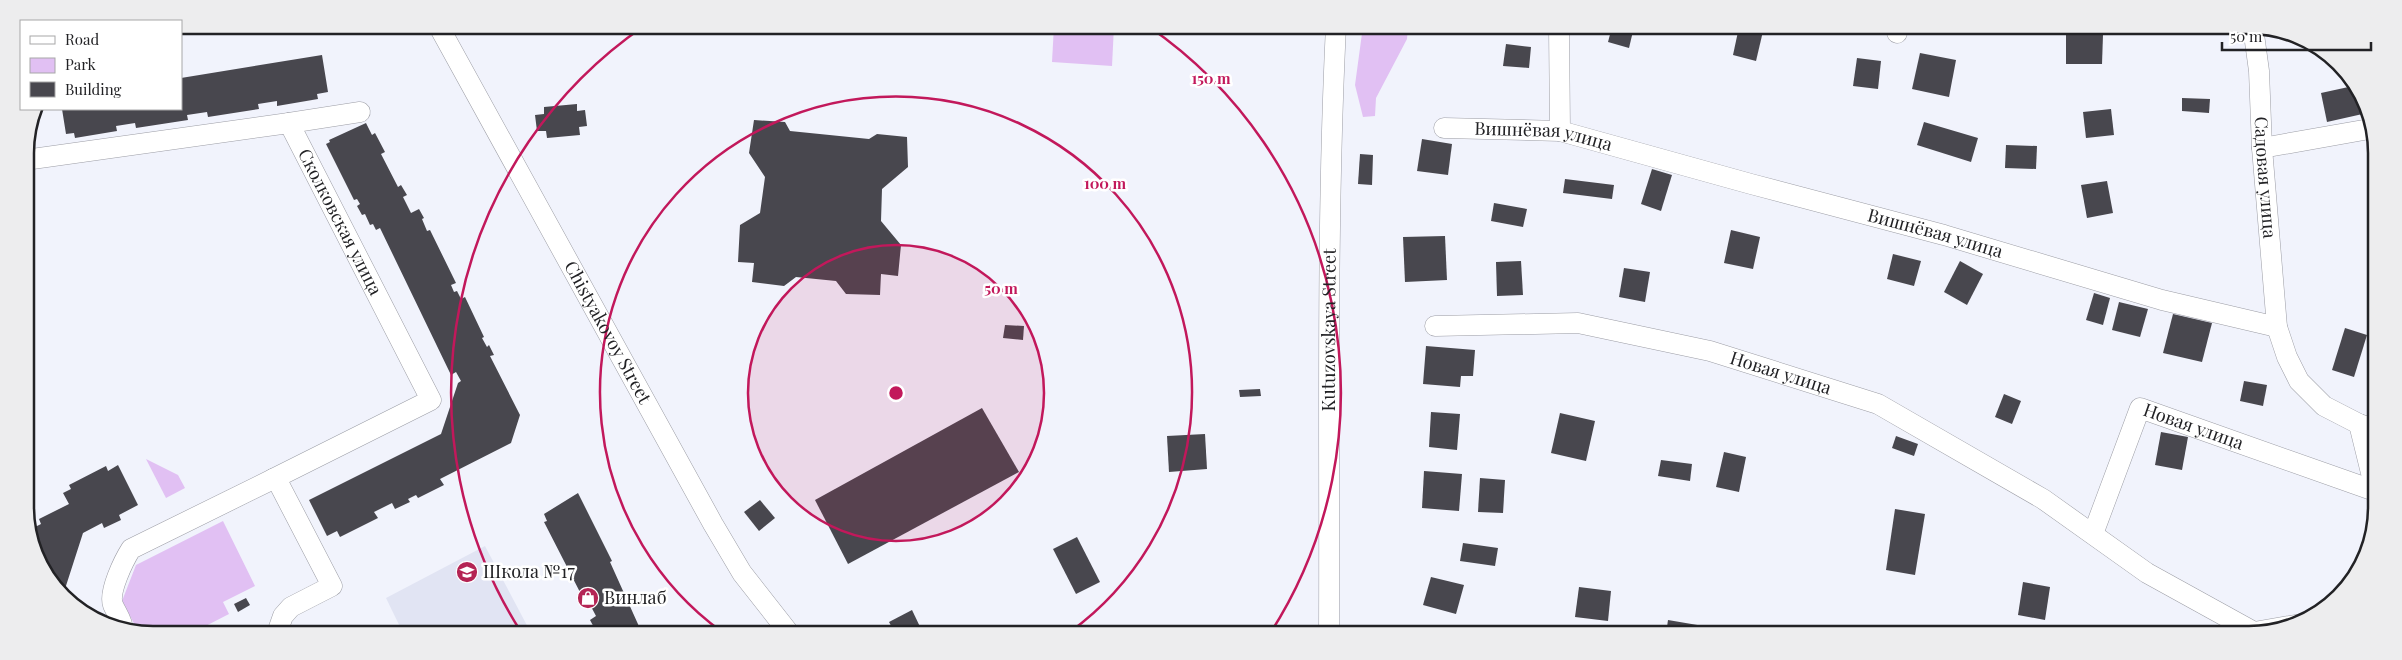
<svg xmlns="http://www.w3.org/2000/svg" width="2402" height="660" font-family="'Playfair Display',serif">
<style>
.built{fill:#e1e4f3}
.green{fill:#e1c0f3}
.building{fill:#48474e}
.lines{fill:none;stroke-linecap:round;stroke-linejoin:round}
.minor-casing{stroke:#9c9da5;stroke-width:21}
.minor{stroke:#fff;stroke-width:20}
.ring{fill:none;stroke:#c2185b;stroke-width:2.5}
.labels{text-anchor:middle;stroke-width:5;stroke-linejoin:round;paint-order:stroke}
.street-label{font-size:18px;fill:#222225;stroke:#fff}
.poi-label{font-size:18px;fill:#222225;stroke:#fff;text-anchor:start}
.rim{fill:none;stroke:#222225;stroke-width:2.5}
.centre{fill:#c2185b;stroke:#fff;stroke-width:2.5}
.ring-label{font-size:15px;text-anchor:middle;font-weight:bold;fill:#c2185b;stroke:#fff;stroke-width:5;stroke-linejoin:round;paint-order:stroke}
</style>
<rect width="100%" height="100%" fill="#f1f3fc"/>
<!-- built -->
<polygon class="built" points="485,546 531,633 403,633 386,598"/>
<!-- green -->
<g class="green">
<polygon points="1054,26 1114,26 1112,66 1052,62"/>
<polygon points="1363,26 1408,26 1407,39 1376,98 1375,116 1363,117 1355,85"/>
<polygon points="146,459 178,475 185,488 166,498"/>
<polygon points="223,521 255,586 223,602 229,614 192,633 139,633 122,601 136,565"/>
</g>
<!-- building -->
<g class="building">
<polygon points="1612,27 1634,27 1629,48 1608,42"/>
<polygon points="1739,27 1764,27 1756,61 1733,55"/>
<polygon points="1938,27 1973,27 1972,31 1937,29"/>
<polygon points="2066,35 2103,35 2102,64 2066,64"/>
<polygon points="1506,44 1531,47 1529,68 1503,66"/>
<polygon points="1920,53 1956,60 1949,97 1912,89"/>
<polygon points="322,55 328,92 317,94 318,99 277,106 277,101 258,104 259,109 208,117 207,112 187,115 188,120 136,128 135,123 116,126 117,131 75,138 74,133 66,134 62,109 181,109 181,78"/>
<polygon points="1857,58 1881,61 1878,89 1853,86"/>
<polygon points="2353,86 2367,113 2327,122 2321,93"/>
<polygon points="2182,98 2210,99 2209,113 2182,111"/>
<polygon points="577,104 577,111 585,110 587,126 579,127 580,135 547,138 546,131 537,131 535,115 544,114 544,107"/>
<polygon points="2111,109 2114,135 2086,138 2083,112"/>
<polygon points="754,120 785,122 790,131 869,139 877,134 907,137 908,167 882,189 881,221 901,245 898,276 881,274 880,295 846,294 836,281 796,277 784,286 752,282 754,263 738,262 740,225 760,213 765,177 749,153"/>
<polygon points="1924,122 1978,138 1971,162 1917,145"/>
<polygon points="366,123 372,135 375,133 385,152 381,154 398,187 401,185 407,195 403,197 411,213 419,209 424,218 422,219 427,231 430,230 456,283 451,285 454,292 457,291 461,299 465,297 484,337 482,338 487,347 489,345 494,355 490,356 520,415 511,443 440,479 444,485 418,498 416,495 408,499 410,502 395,509 392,503 374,512 378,518 340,537 337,531 327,536 309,500 441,434 458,383 461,381 456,372 451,375 380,228 376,230 373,224 370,225 365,214 362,215 357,206 360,204 357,199 354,200 326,144 330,142 329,140"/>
<polygon points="1422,139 1452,144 1448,175 1417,171"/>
<polygon points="2006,145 2037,146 2036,169 2005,168"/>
<polygon points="1360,154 1373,155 1372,185 1358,184"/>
<polygon points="1652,169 1672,175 1661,211 1641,204"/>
<polygon points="1565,179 1614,185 1612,199 1563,193"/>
<polygon points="2107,181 2113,213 2087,218 2081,185"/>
<polygon points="1494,203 1527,209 1523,227 1491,221"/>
<polygon points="1731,230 1760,237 1753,269 1724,263"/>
<polygon points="1445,236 1447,280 1405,282 1403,237"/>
<polygon points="1893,254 1921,261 1914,286 1887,279"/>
<polygon points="1521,261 1523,295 1497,296 1496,262"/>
<polygon points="1960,261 1983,274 1967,305 1944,292"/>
<polygon points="1624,268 1650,272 1645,302 1619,297"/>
<polygon points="2094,293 2110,298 2103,325 2086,320"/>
<polygon points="2119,302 2148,309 2140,337 2112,330"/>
<polygon points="2173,314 2212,323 2202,362 2163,353"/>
<polygon points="1005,325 1024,326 1023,340 1003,338"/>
<polygon points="2345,328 2367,335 2354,377 2332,370"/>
<polygon points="1426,346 1475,350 1473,376 1461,376 1460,387 1423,384"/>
<polygon points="2244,381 2267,385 2263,406 2240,401"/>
<polygon points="1260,389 1261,396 1240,397 1239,390"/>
<polygon points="2004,394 2021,401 2012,424 1995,417"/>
<polygon points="982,408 1019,472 848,564 815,500"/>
<polygon points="1431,412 1460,414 1457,450 1429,447"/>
<polygon points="1560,413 1595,421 1586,461 1551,453"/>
<polygon points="2161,432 2188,437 2182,470 2155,465"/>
<polygon points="1205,434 1207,469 1169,472 1167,436"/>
<polygon points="1896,436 1918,444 1914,456 1892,448"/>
<polygon points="1724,452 1746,457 1739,492 1716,487"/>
<polygon points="1661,460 1692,464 1690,481 1658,476"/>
<polygon points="118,465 138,505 119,515 121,520 104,528 102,523 83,533 64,592 69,601 62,598 28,534 29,530 41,524 39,519 69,504 63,493 71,489 69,485 106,466 108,471"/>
<polygon points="1424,471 1462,474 1459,511 1422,508"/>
<polygon points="1480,478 1505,480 1503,513 1478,512"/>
<polygon points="578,493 612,561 610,562 642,633 597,633 590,620 596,616 587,599 584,600 544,522 547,521 544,514"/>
<polygon points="760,500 775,518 759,531 744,512"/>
<polygon points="1895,509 1925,514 1915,575 1886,570"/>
<polygon points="1077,537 1100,582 1076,594 1053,549"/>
<polygon points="1463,543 1498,548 1495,566 1460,561"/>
<polygon points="1431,577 1464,585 1456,614 1423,605"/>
<polygon points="2023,582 2050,587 2045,620 2018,615"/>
<polygon points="1579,587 1611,591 1608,621 1575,617"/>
<polygon points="246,598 250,605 238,612 234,604"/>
<polygon points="912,610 923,633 895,633 889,622"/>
<polygon points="1668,620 1715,628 1714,634 1666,634"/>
</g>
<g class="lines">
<!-- minor casing -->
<g class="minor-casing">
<g id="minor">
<path id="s1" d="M 438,25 L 713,524 L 742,573 L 789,633"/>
<polyline points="1559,27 1560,131"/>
<path id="s2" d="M 2253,27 L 2259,71 L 2262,148 L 2277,327 L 2287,357 L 2299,381 L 2324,406 L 2359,424 L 2375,429"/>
<polyline points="1897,33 1898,27"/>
<polyline points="289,123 360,112"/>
<path id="s3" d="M 1444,128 L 1560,131 L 1751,184 L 1944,235 L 2162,300 L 2277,327"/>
<polyline points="2262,148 2375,128"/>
<path id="s4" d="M 25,160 L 289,123 L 431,400 L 273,479"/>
<path id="s5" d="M 1435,326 L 1578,323 L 1710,351 L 1878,404 L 2043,499 L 2147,573 L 2254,632 L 2301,624"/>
<polyline points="2359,424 2375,489"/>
<path id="s6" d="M 2093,534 L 2140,408 L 2375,491"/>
<path d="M 123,630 C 123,621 117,614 113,605 C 108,592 124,560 131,549 L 273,479 L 279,484 L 332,586 L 291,607 L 283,616 L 277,633"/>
<path id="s7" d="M 1329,634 C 1330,431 1326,229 1336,26"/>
</g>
</g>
<!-- minor -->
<use href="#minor" class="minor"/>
</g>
<!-- distance rings -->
<circle cx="896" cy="393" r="148" fill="#c2185b" fill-opacity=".12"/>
<g class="ring">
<circle cx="896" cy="393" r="148"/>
<path d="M722 632A296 296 0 1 1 1070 632"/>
<path d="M521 632A445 445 0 0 1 644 26M1148 26A445 445 0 0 1 1271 632"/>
</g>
<!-- icons -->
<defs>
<g id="school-disc" transform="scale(1.125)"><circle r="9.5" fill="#b42454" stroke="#fff"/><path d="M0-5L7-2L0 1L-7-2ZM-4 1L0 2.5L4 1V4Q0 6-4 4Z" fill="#fff"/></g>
<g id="shop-disc" transform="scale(1.125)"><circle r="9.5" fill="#b42454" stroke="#fff"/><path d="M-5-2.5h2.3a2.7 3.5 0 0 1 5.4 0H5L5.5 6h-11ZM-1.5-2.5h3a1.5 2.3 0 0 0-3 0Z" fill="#fff"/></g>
</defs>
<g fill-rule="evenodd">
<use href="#school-disc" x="467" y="572"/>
<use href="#shop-disc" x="588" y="598"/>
</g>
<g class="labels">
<!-- street labels -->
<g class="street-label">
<text dy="6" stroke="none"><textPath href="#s3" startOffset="100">Вишнёвая улица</textPath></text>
<text dy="6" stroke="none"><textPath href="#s2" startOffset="151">Садовая улица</textPath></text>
<text dy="6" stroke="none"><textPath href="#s4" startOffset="378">Сколковская улица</textPath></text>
<text dy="6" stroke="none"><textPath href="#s3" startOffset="505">Вишнёвая улица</textPath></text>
<text dy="6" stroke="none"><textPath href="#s7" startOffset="304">Kutuzovskaya Street</textPath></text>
<text dy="6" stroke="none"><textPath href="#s1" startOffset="351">Chistyakovoy Street</textPath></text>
<text dy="6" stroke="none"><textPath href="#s5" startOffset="352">Новая улица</textPath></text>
<text dy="6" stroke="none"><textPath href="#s6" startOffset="191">Новая улица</textPath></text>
</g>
<!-- poi labels -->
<g class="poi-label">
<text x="483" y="578">Школа №17</text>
<text x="604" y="604">Винлаб</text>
</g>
</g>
<!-- crop -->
<path d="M0 0H2402V660H0ZM153 34H2249A119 119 0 0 1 2368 153V507A119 119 0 0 1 2249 626H153A119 119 0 0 1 34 507V153A119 119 0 0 1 153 34Z" fill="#ededee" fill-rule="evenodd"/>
<path class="rim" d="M153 34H2249A119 119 0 0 1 2368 153V507A119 119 0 0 1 2249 626H153A119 119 0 0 1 34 507V153A119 119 0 0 1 153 34Z"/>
<circle cx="896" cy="393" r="8" class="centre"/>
<g class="ring-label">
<text x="1211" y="84">150 m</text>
<text x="1105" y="189">100 m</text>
<text x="1001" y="294">50 m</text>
</g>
<!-- legend -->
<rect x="20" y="20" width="162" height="90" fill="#ffffff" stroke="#a7a7a8"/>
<rect x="30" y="36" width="25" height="8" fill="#ffffff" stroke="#a7a7a8"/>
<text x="65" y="45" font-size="15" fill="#222225">Road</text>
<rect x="30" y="58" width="25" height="15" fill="#e1c0f3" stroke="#a7a7a8"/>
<text x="65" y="70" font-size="15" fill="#222225">Park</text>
<rect x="30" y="82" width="25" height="15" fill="#48474e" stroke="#a7a7a8"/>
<text x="65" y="95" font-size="15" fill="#222225">Building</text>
<!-- scale -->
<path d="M2222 42v8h149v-8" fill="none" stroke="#222225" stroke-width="2.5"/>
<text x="2230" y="42" font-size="15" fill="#222225" stroke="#ffffff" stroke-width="4" paint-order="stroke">50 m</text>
</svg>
